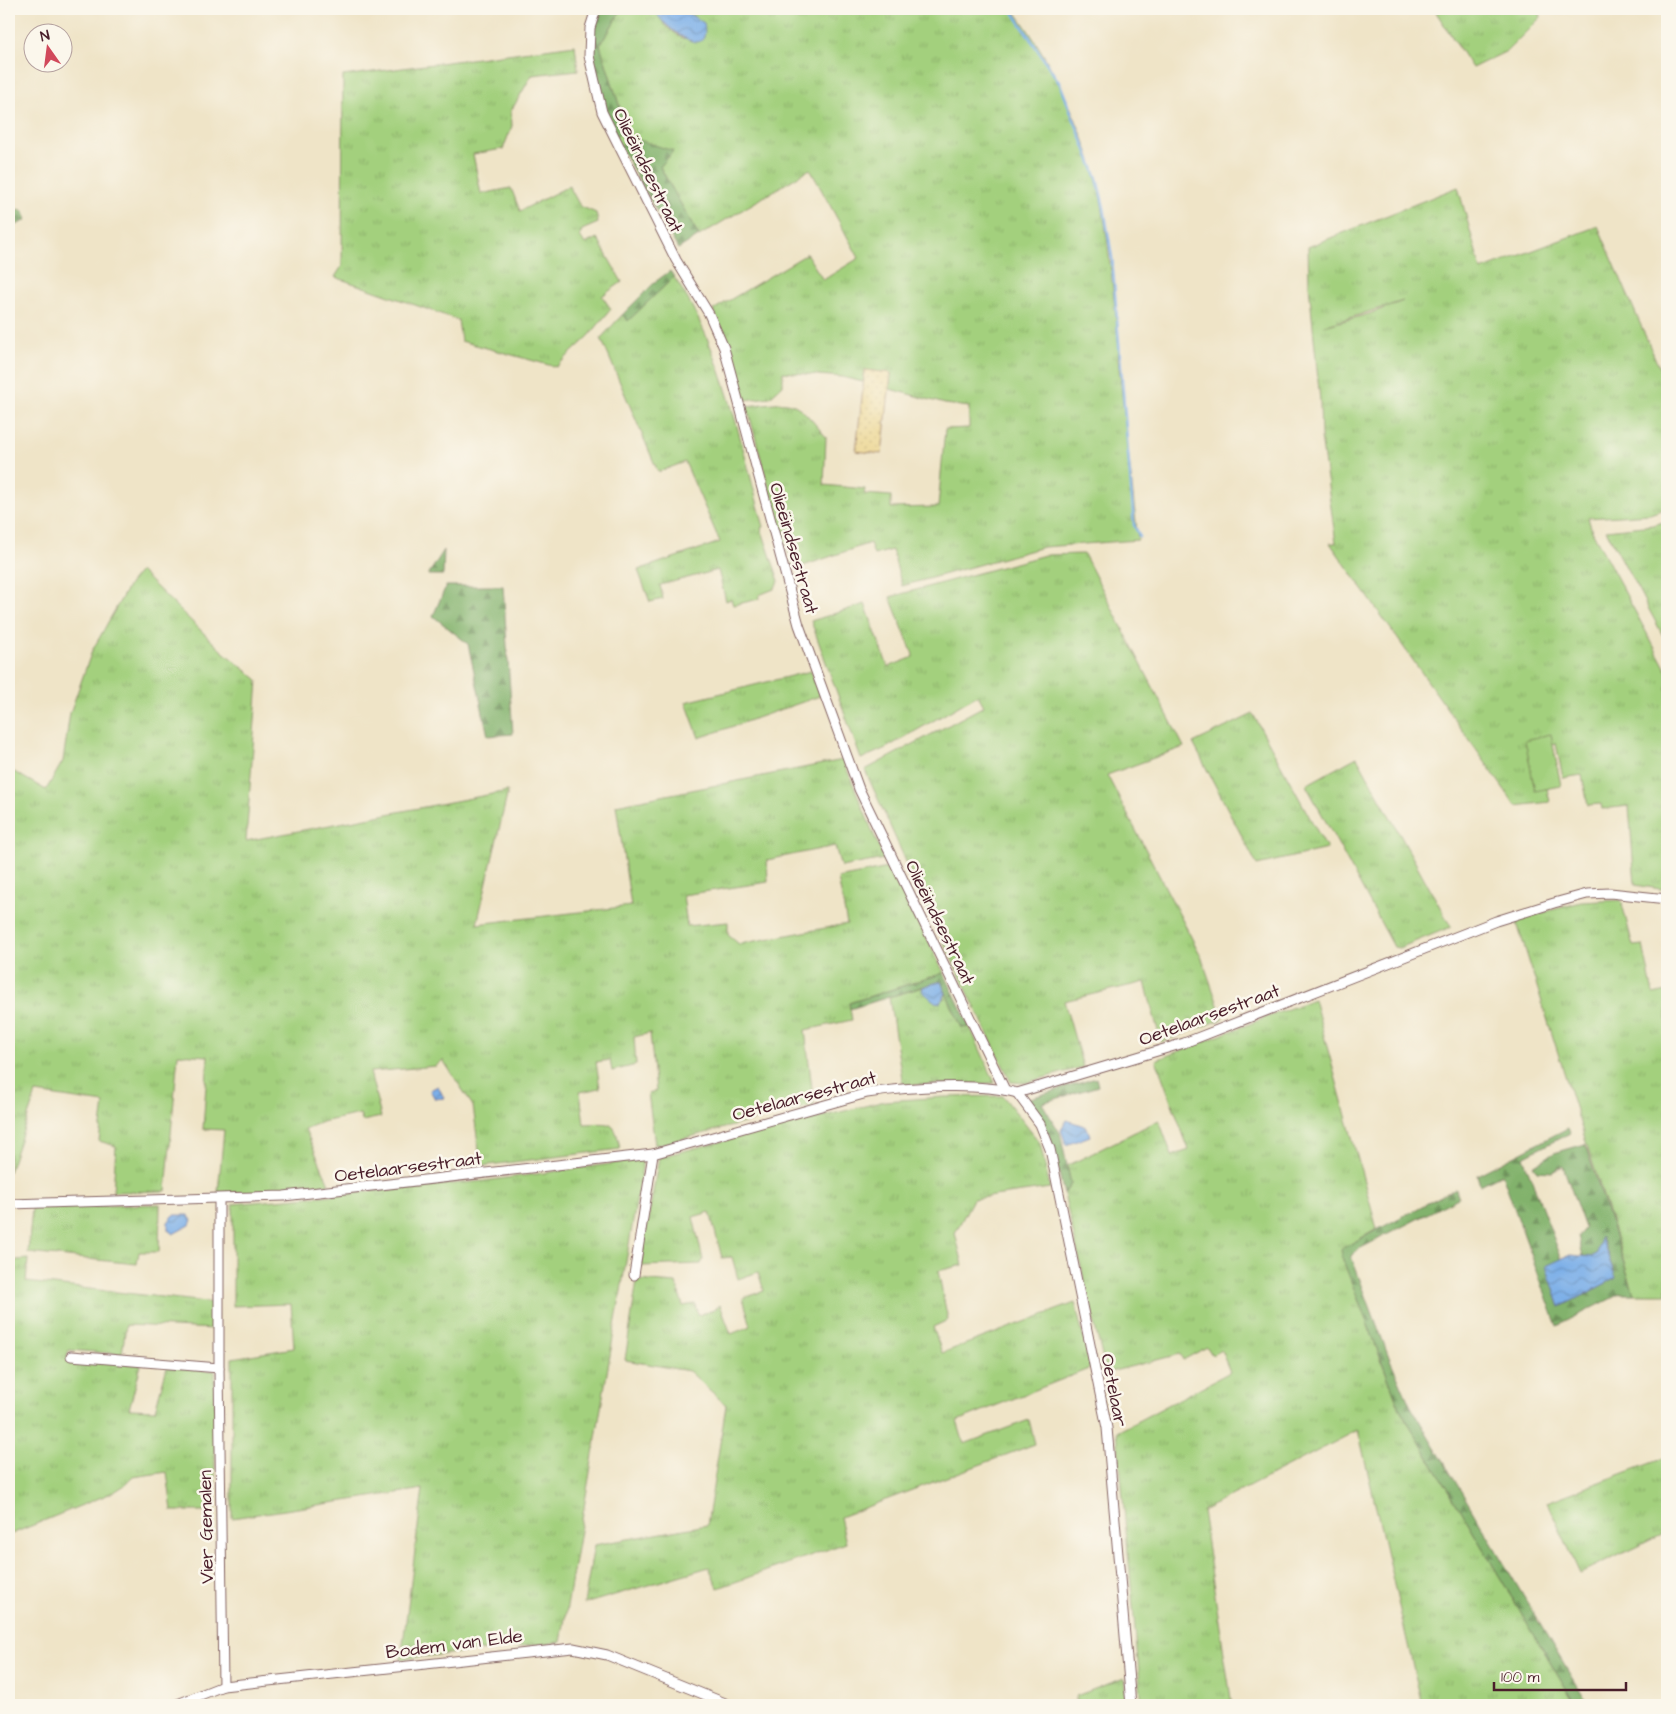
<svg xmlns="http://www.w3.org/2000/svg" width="1676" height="1714" font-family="'Architects Daughter',sans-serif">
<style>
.grass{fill:url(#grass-tufts);stroke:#767854;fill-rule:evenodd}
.forest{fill:url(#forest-firs);stroke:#66684c}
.sand{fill:url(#sand-dots);stroke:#9c7c64}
.green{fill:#a3d07d;stroke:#767854}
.water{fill:url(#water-waves);stroke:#62678a}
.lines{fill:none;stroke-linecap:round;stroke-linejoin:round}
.stream{stroke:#7bafe8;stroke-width:2.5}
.street-casing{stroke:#846462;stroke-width:11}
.street{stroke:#fff;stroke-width:9}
.labels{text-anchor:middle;stroke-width:5;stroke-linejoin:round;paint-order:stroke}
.street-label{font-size:19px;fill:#4a1f2b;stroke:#fbf7ec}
</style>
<defs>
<pattern id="grass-tufts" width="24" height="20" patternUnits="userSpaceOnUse" patternTransform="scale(1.25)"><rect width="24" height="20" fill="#a3d07d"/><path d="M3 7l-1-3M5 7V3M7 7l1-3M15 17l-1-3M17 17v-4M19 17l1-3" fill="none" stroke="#8eb26c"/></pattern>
<pattern id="forest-firs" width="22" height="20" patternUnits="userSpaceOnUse" patternTransform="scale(1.25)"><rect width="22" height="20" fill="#82b26c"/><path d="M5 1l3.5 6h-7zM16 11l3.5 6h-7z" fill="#6c9059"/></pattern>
<pattern id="sand-dots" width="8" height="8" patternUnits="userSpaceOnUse" patternTransform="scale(1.25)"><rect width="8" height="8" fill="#eeda9e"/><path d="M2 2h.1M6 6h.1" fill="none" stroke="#cebb88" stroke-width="1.8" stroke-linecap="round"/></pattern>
<pattern id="water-waves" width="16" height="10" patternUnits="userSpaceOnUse" patternTransform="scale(1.25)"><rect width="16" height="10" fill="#7bafe8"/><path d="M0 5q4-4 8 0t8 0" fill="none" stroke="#678ebc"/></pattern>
</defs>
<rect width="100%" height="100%" fill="#fbf7ec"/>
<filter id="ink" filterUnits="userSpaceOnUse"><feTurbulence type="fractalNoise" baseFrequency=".02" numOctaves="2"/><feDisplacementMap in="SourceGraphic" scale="10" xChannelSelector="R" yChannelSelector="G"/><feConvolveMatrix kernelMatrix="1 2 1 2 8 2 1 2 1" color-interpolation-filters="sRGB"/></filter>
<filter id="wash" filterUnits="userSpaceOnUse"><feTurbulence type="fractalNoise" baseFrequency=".0096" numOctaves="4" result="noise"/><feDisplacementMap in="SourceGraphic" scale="20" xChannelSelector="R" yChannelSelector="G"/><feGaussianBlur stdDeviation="1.12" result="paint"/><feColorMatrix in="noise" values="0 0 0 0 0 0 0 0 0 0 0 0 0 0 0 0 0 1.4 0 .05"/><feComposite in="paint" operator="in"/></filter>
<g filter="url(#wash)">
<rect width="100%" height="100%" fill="#efe4c7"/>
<!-- grass -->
<g class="grass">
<path d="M 622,9 L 659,9 C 658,23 673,32 684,39 L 695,17 L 689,14 L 685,9 L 1013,9 C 1052,60 1091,141 1102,205 C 1110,253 1114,301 1119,349 L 1118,359 L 1138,540 L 1043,547 L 902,586 L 892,550 L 874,555 L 870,543 L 794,569 L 771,496 L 747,406 C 798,400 793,398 826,437 L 824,485 L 865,489 L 864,494 L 891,496 L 891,508 L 938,507 L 945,429 L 969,428 L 969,407 L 945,404 L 890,389 L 891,373 L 865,370 L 863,382 L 842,377 L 783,372 L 783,385 L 770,397 L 745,400 L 732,349 L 713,310 L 807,254 L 806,253 L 823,280 L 859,258 L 810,169 L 699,236 L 660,167 L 672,151 L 620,146 L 614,136 L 627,130 L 600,45 Z"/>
<polygon points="1434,9 1539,9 1541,17 1507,51 1472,68"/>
<polygon points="575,45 578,70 532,75 511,111 512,126 503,149 473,154 481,194 511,188 520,211 569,186 580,206 596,213 598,223 582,230 580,236 585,244 597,238 622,282 602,296 611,309 589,336 556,367 461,341 458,320 335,277 342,266 343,76"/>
<path d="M 1458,187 L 1481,270 L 1598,226 L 1667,386 L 1667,508 L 1650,514 L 1588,518 L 1592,531 L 1667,671 L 1667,890 L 1635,885 L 1629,806 L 1602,809 L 1601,804 L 1588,805 L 1582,775 L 1563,778 L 1556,744 L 1539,748 L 1550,802 L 1516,806 L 1330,543 L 1336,543 L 1321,437 L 1320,401 L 1309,285 L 1308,247 ZM 1403,301 L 1369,314 L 1324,326 Z"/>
<path d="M 674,277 C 724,350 740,443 764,527 L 761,528 L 779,581 L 774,589 L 759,595 L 759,599 L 733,605 L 731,599 L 726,601 L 718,570 L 660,585 L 663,599 L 650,602 L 638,570 L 720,542 L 685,462 L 658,472 L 601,338 L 622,315 L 628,320 Z"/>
<polygon points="1667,521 1667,643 1606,530 1653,525"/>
<polygon points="1084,554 1184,747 1107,775 1201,956 1223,1019 1161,1042 1145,982 1064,1001 1083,1067 1025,1083 1011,1082 921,895 865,770 984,706 978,695 886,748 861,759 811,621 865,604 888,667 914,657 890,597 1045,555"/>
<path d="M 140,571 L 222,651 L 258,680 L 246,841 L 508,791 L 477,924 L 631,906 L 616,805 L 843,760 L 884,859 L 841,867 L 835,846 L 767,860 L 768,882 L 683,895 L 687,926 L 728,922 L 728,935 L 739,944 L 847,924 L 838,878 L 888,868 L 927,938 L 944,973 L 849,1003 L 852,1020 L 805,1030 L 814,1105 L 670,1142 L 655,1145 L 648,1093 L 656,1091 L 650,1033 L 634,1037 L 636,1065 L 612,1071 L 610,1060 L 596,1062 L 600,1088 L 580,1092 L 584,1124 C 612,1123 615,1120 620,1149 L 481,1166 L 473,1106 L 443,1060 L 436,1066 L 370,1072 L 381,1117 L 362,1121 L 360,1114 L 322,1122 L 305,1129 L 329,1184 L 246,1192 L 218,1192 L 224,1130 L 203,1129 L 208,1056 L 178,1054 L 166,1191 L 113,1192 L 116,1146 L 99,1141 L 104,1103 L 36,1093 L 9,1172 L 9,991 L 12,982 L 9,978 L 9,769 L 46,790 L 63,761 L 70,713 L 92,651 L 130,583 Z"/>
<polygon points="811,671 820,696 699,738 686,702"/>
<polygon points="1253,714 1327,849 1257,865 1193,743"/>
<polygon points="1357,757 1451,927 1399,948 1394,947 1306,785"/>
<polygon points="1621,900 1633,946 1643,945 1653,994 1667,991 1667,1294 1634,1294 1516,920 1581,902"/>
<polygon points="923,987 922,991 944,999 946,993 962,1028 970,1027 995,1083 903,1085 889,997"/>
<polygon points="1314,999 1377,1229 1342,1249 1343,1260 1400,1409 1576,1705 1422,1705 1358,1430 1202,1511 1232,1705 1142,1705 1117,1432 1230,1372 1221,1350 1212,1355 1207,1347 1183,1360 1180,1354 1106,1373 1064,1194 1071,1184 1067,1166 1159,1120 1172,1156 1189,1150 1156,1060"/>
<polygon points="1003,1096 1040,1143 1050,1188 973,1199 955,1233 963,1265 938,1271 948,1320 933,1327 942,1353 1075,1303 1091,1368 957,1421 964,1444 1029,1420 1035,1444 840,1517 846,1543 718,1588 709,1567 584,1604 594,1545 707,1525 726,1405 689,1371 625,1360 637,1280 676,1283 683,1306 695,1304 698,1315 714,1310 720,1305 731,1334 751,1326 743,1298 764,1291 758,1272 738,1279 732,1257 722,1258 710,1212 693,1217 703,1260 701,1264 640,1266 659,1157 885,1101 944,1097"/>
<polygon points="640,1160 642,1161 642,1168 561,1642 401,1659 423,1489 232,1518 232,1358 294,1348 291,1304 233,1306 233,1204 484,1181"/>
<polygon points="160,1204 159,1252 139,1252 137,1264 28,1253 32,1208"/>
<polygon points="28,1259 26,1282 216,1303 216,1329 126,1325 122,1354 69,1350 67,1358 141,1365 129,1409 155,1410 167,1367 215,1371 215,1511 172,1511 167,1472 133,1477 125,1485 114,1492 9,1535 9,1261"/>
<polygon points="1667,1457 1667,1532 1580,1574 1547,1502"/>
<polygon points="1124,1678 1127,1705 1076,1705 1076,1696"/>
</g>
<!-- forest -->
<g class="forest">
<polygon points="601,9 622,9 600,45 627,130 614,136 599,102 591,38"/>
<polygon points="636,139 673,151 660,167 699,236 678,249 620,146"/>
<polygon points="20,209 24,212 26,220 9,229 9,212"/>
<polygon points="670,271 674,277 628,321 622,315 655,282"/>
<polygon points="444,550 443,575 428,575"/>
<polygon points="446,586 503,586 513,734 488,736 468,644 433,616"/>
<polygon points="944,973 970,1027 962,1028 941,982 938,982 850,1009 849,1003"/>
<polygon points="1096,1078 1098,1086 1042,1103 1060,1133 1071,1184 1064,1194 1050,1136 1030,1107 1027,1099"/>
<polygon points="1568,1128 1570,1133 1523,1157 1562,1260 1546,1266 1560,1307 1616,1278 1602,1238 1597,1254 1591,1257 1583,1256 1578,1236 1585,1228 1563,1166 1552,1172 1537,1171 1533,1166 1554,1153 1585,1144 1634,1294 1620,1294 1557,1326 1502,1174 1480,1185 1477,1175"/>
<polygon points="1456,1188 1458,1198 1357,1250 1351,1256 1389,1357 1410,1405 1588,1705 1576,1705 1400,1409 1343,1260 1341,1249"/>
</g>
<!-- sand -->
<polygon class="sand" points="865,370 891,373 882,454 856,451"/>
<!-- green -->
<polygon class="green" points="1551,734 1561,786 1535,791 1525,740"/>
<!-- water -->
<g class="water">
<path d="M 659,9 L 685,9 L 689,14 L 704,23 C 711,63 668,29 658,16 Z"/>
<polygon points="938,982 941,982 946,993 940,1003 935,1002 922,991 923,987"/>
<polygon points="438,1086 444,1098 435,1099 430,1090"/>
<polygon points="1067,1120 1087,1127 1090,1136 1066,1145 1061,1130"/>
<polygon points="174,1215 188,1215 192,1220 190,1225 173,1234 168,1230 168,1222"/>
<polygon points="1601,1237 1616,1278 1560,1307 1546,1266 1570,1255 1591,1257 1597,1254"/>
</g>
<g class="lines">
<!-- stream -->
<polyline class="stream" points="1011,9 1060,84 1097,178 1104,208 1112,258 1134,525 1140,537"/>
</g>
</g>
<g filter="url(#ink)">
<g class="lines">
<!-- street casing -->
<g class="street-casing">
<g id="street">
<polyline points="596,9 590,28 589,56 602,112 676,260 709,314 724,348 799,625 859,789 1005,1090"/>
<polyline points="1017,1093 1040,1124 1050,1149 1107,1428 1131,1705"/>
<polyline points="219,1199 219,1368 223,1686"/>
<path d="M 9,1204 L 284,1196 L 653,1154 L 867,1093 C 909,1087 976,1082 1017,1093 L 1184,1043 L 1496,921 L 1554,903 L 1587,894 L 1610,893 L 1667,899"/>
<polyline points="634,1275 653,1154"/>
<polyline points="71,1356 219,1368"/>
<polyline points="175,1705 223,1686 573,1648 607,1655 730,1705"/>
</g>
</g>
<!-- street -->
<use href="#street" class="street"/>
</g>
</g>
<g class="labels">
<!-- street labels -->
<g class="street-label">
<text transform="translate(649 170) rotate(64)" y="7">Olieëindsestraat</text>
<text transform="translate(795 548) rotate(74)" y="7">Olieëindsestraat</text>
<text transform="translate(941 922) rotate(64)" y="7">Olieëindsestraat</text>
<text transform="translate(1209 1014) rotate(-20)" y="7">Oetelaarsestraat</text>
<text transform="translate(804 1095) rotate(-15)" y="7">Oetelaarsestraat</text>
<text transform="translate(408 1166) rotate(-7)" y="7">Oetelaarsestraat</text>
<text transform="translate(1115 1390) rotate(79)" y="7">Oetelaar</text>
<text transform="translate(205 1527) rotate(-91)" y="7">Vier Gemalen</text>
<text transform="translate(454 1643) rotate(-7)" y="7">Bodem van Elde</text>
</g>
</g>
<!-- margin -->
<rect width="1676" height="1714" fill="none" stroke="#fbf7ec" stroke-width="30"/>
<!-- north arrow -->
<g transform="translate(48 48) rotate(346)"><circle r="24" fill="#fbf7ec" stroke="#b4a19f"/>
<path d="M0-4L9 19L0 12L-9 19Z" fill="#d1495b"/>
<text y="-8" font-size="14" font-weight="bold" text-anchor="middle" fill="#4a1f2b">N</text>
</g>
<!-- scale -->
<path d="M1494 1682v8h132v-8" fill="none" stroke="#4a1f2b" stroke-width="2.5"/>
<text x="1501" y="1682" font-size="15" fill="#4a1f2b" stroke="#fbf7ec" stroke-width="4" paint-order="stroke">100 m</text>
</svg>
